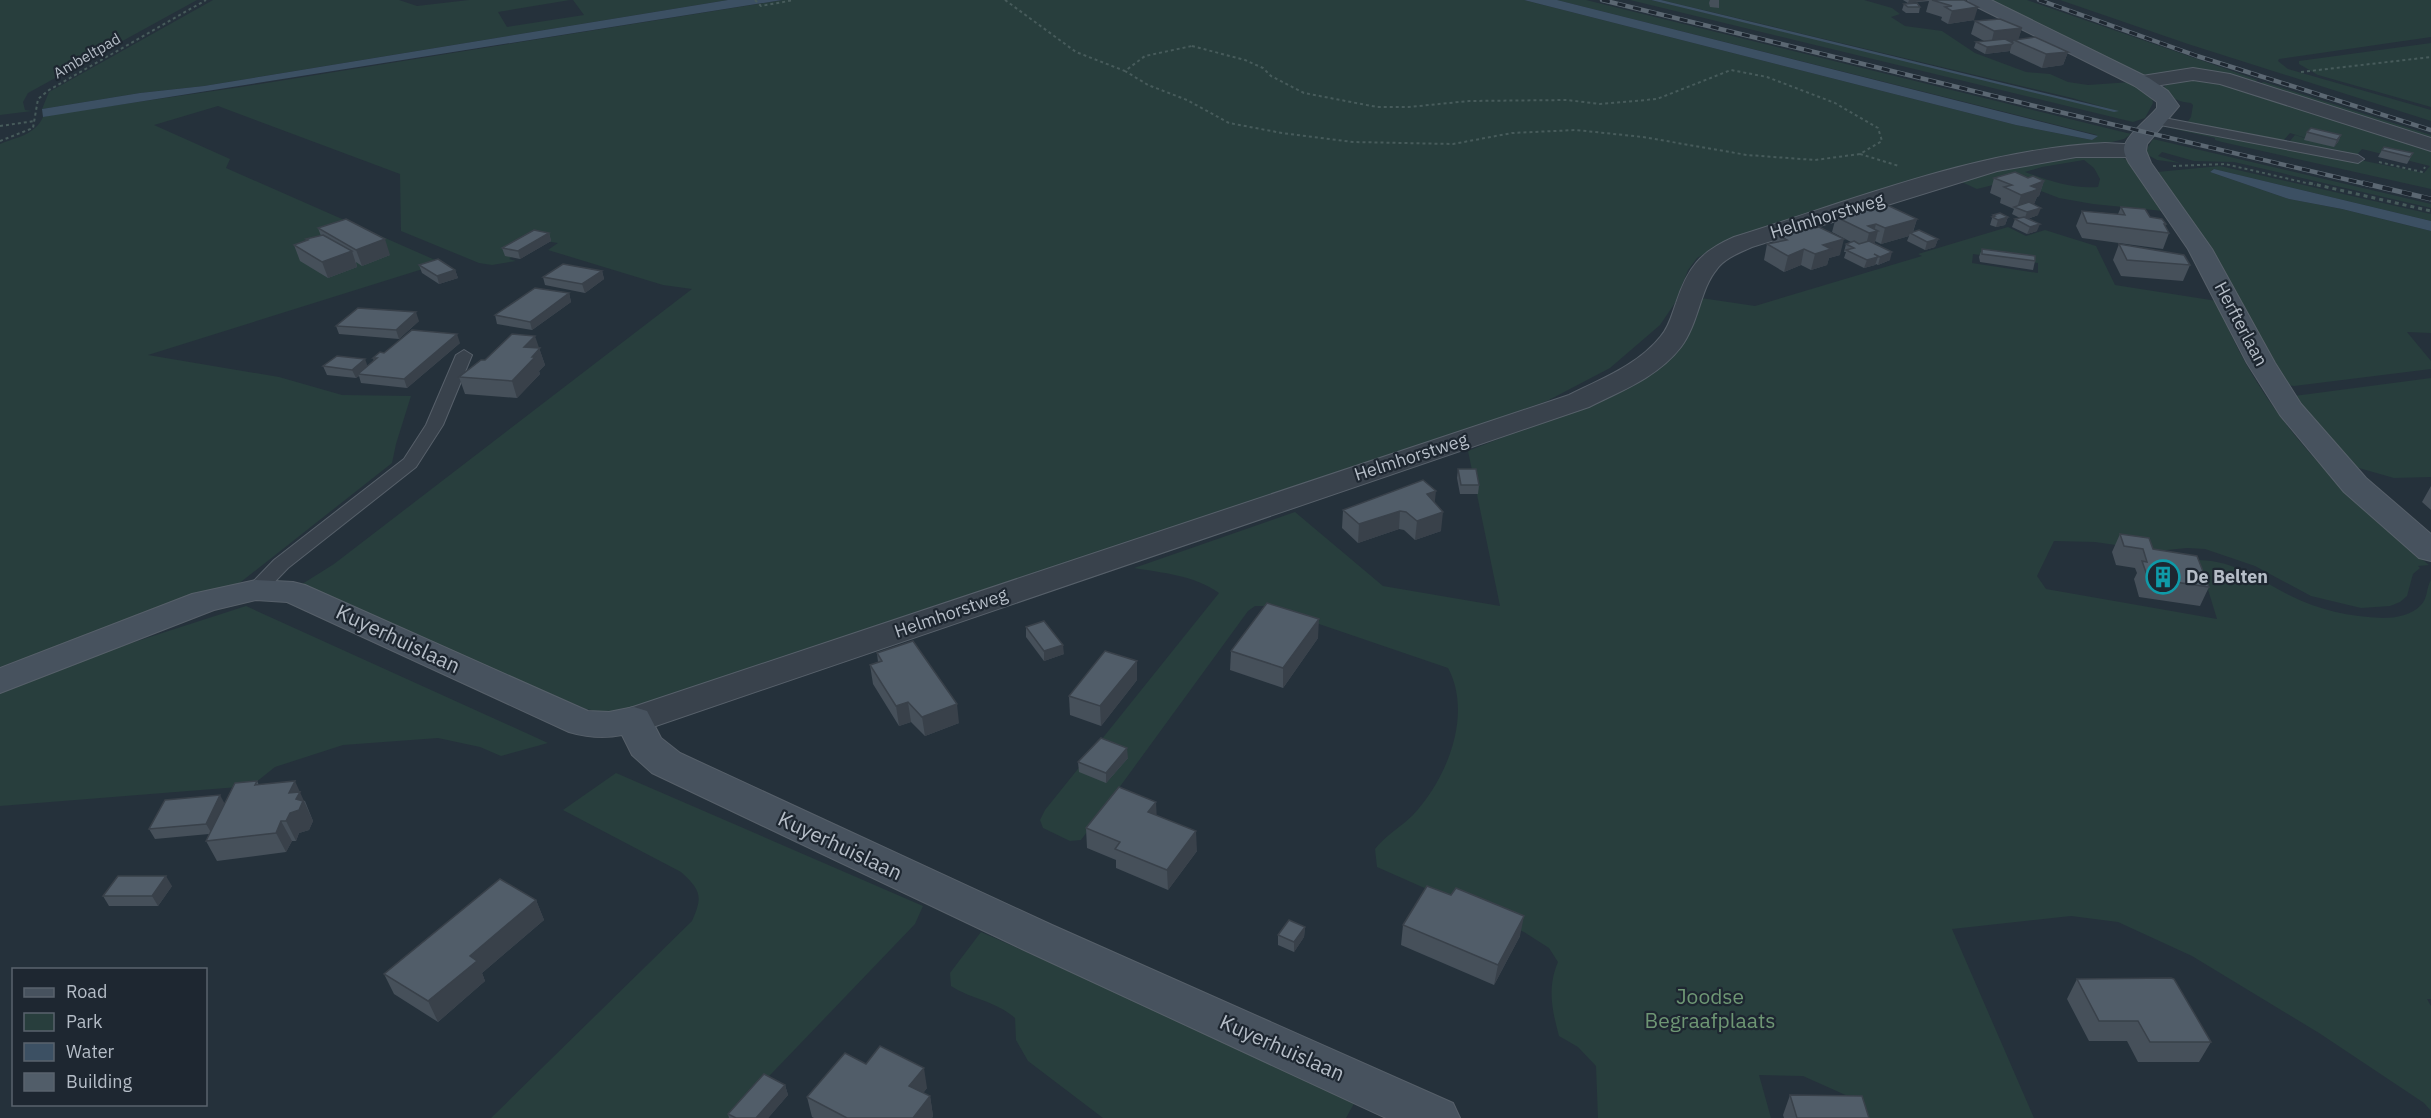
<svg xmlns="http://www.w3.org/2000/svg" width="2431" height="1118" font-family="'IBM Plex Sans',sans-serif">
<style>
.green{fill:#283e3d;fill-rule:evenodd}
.water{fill:#3c5063}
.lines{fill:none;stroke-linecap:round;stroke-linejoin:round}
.lane-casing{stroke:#57606a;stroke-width:2}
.street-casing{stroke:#57606a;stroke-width:2}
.secondary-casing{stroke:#57606a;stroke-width:2}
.path-far1{stroke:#475b5b;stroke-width:2;stroke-dasharray:3 3;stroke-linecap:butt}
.path{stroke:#475b5b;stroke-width:3;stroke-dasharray:4 4;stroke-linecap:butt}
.lane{fill:#39424c;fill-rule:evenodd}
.street{fill:#39424c;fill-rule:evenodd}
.secondary{fill:#47525e;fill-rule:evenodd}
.rail-far1-casing{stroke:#5b6772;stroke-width:4.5}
.rail-casing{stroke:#5b6772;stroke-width:5}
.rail-far1{stroke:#1e2731;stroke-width:3;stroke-dasharray:8;stroke-linecap:butt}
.rail{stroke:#1e2731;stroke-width:4;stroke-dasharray:10;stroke-linecap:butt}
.wall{fill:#46505a}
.shaded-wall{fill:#39414a}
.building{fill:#515d69;stroke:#39414a;stroke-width:1.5}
.labels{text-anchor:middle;stroke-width:4.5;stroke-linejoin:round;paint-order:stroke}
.far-street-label{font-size:15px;fill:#b5bdc7;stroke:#1e2731}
.street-label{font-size:18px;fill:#b5bdc7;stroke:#1e2731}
.poi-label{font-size:18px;font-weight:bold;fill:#b5bdc7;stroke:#1e2731;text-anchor:start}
.near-street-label{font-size:21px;fill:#b5bdc7;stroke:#1e2731}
.near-park-label{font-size:21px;fill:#6e9674;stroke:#1e2731}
</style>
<rect width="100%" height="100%" fill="#25313b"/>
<!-- green -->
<g class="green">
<polygon points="0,0 197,0 28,93 23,102 25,110 32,111 0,115"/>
<polygon points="213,0 399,0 417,6 469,0 570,0 498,12 507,27 584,15 573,0 728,0 204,86 140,93 42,109 49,92"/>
<path d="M 782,0 L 1524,0 L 2016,125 L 2092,140 L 2097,135 L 1557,0 L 1586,0 L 2131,134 L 2124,139 L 2108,143 L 2006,155 L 1850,202 L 1723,243 L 1697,258 L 1688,270 L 1675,303 L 1660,325 L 1610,368 L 1547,401 L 1442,439 L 1202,517 L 705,690 C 666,701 626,718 586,709 L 299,586 L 334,564 L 692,289 L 663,285 L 548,250 L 558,243 L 539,240 L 509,259 L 516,261 L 492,265 L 479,263 L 401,231 L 400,174 L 218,106 L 154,125 L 230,159 L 226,168 L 442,263 L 148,355 L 279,377 L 342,395 L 411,396 L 396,444 L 392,463 L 232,589 L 139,618 L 0,667 L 0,144 C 17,137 35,135 43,117 L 62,113 L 241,87 Z"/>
<polygon points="1630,0 1651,0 2117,111 2072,98 1661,0 1864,0 1892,8 1900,14 1891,17 1905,26 1942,31 1975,53 2026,72 2050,74 2068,82 2088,85 2131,82 2152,98 2153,103 2145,118 2133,122"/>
<polygon points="1983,0 2027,0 2258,80 2248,84 2140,74"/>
<polygon points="2060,0 2431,0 2431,37 2279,59 2278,61 2288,69 2431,110 2431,121 2188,44"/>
<polygon points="2431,43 2431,107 2318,75 2299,64 2299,61"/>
<path d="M 2208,79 L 2431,147 L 2431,189 L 2222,142 L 2215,140 L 2215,138 L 2165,127 L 2295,147 L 2424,173 L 2430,166 L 2362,149 L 2356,156 L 2289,142 L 2295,135 L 2334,147 L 2290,133 L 2283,141 L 2186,124 L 2191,117 L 2193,105 L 2191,103 C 2180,102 2168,98 2164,87 L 2170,81 Z"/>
<polygon points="2264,82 2431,135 2431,143 2253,85"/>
<polygon points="2153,139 2431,204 2431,208 2234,162 2194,161 2162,152 2158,156 2180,163 2157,160 2146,154 2148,147"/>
<path d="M 2078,153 L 2119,156 L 2127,160 L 2163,211 L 2093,204 L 2059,198 L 2013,180 L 1977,189 L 1955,179 ZM 2084,160 L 2094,168 L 2100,179 L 2098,187 C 2072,189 2050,181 2025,172 L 2042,167 Z"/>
<path d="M 2220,166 L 2431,214 L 2431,221 L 2214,169 L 2210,172 L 2289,199 L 2342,209 L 2431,231 L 2431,333 L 2407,332 L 2431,361 L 2431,369 L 2294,386 L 2287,385 C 2245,313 2209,238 2157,172 Z"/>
<path d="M 2008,227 L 2026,236 L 2045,230 L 2096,246 L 2115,285 L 2217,301 C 2256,409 2341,494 2429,565 L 2418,566 L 2420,568 L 2413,574 L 2407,596 L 2400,602 L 2390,606 L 2361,608 L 2311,596 L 2255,566 L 2205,549 L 2187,548 L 2157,551 L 2095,542 L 2054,541 L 2037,576 L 2046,589 L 2217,619 L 2199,560 C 2235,561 2258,579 2289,595 C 2318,610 2350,617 2383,618 C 2396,618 2412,615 2421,605 C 2428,598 2426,588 2431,580 L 2431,999 L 2427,999 L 2431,1006 L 2431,1111 L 2424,1103 L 2319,1033 L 2192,956 L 2118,922 L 2071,916 L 1952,929 L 2034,1118 L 1861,1118 L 1850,1097 L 1803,1076 L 1759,1075 L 1771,1118 L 1598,1118 L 1596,1066 L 1578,1047 L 1559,1036 C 1552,1010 1547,988 1558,962 L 1549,948 L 1524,932 L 1377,867 L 1375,849 C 1386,835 1401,827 1413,815 C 1447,779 1473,714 1448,668 L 1266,606 L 1255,606 L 1248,611 L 1081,840 L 1070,841 L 1043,828 L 1040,820 L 1045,810 L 1219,593 C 1194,575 1163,573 1134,568 L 1295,512 L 1383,586 L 1500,606 L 1468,451 L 1591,403 L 1686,337 L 1697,317 L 1701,298 L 1755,306 L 1922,256 L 1918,254 ZM 1973,254 L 2038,263 L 2038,273 L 1972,263 Z"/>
<polygon points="2431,378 2431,477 2394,478 2352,466 2294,396"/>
<polygon points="246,606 548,743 501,756 480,747 438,738 343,745 275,767 251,786 0,806 0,689 88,657"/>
<path d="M 616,773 L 923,906 L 915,924 L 729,1118 L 491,1118 L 692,921 C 703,897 701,890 681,872 L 563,810 Z"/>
<path d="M 981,932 L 1357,1098 L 1346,1118 L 1103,1118 L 1028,1061 L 1016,1040 L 1015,1018 C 994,1000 973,1000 951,986 L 950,973 Z"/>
</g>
<!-- water -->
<g class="water">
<polygon points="728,0 782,0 43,117 42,109 140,93 204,86"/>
<polygon points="1524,0 1557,0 2098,136 2092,140 2016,125"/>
<polygon points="1651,0 1661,0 2119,111 2114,112"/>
<polygon points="2214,169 2431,221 2431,231 2342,209 2289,199 2210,172"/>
</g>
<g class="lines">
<!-- lane casing -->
<g class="lane-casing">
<g id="lane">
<polygon points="2159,117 2358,155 2364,159 2358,163 2155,124 2153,121"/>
<polygon points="464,350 472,355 443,425 416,467 288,568 263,594 256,596 249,594 246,590 249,586 274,560 404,459 426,425 456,355"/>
</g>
</g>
<!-- street casing -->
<g class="street-casing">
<g id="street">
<polygon points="2193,68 2230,74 2431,138 2431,151 2220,84 2193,80 2142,88 2135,86 2132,82 2135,78 2142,76"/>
<path d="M 2105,143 L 2143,145 L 2146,150 L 2143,155 L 2135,157 L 2076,157 L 1997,171 L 1752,247 C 1739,253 1725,258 1717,269 C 1700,289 1699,323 1681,347 C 1658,377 1621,391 1589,407 L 647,729 L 634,733 L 621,729 L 615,720 L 621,711 L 1569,395 C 1601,379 1638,365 1661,336 C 1669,327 1672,314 1676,303 C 1688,267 1700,252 1734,237 C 1854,200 1979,149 2105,143 Z"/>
</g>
</g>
<!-- secondary casing -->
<g class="secondary-casing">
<g id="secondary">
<path d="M 1968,0 L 1991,0 L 2149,78 L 2168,91 L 2179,106 L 2147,144 L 2146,151 L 2151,163 L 2212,249 L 2275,363 L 2301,404 L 2366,478 L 2431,534 L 2431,561 L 2419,558 L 2344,492 L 2280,415 L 2247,363 L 2188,249 L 2129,163 C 2127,159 2124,154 2124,149 C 2124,137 2149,118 2157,108 L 2157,102 L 2135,86 L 1971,4 Z"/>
<path d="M 256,580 L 293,582 L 305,585 L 588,711 L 609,712 L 634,707 L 647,711 L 661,738 L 680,753 L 1052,925 L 1453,1103 L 1460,1118 L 1386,1118 L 1022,949 L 652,773 L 632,755 L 622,735 C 604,739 586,737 569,732 L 287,602 L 256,600 L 214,610 L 0,693 L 0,668 L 192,594 Z"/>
</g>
</g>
<!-- path-far1 -->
<g class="path-far1">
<polyline points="755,0 761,6 794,0"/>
<polyline points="1005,0 1076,52 1125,71"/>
<polygon points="1192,46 1245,60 1263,68 1271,76 1304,93 1377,107 1409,107 1469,101 1567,100 1600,104 1657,99 1731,70 1767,77 1835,103 1878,128 1882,141 1860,154 1815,160 1747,155 1643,137 1576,130 1512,133 1453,144 1353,142 1282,133 1229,123 1187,100 1148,85 1125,71 1145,56"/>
<polyline points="2301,72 2431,57"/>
<polyline points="0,126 35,121"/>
<polyline points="0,141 33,128 38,99 49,90 206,0"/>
<polyline points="1860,154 1899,166"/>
<polyline points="2379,162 2422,172 2425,167"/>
<polyline points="2173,166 2225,164 2315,185"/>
</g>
<!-- path -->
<polyline class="path" points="2309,183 2431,211"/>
<!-- lane -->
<use href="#lane" class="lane"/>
<!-- street -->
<use href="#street" class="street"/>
<!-- secondary -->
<use href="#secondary" class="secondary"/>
<!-- rail-far1 casing -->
<g class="rail-far1-casing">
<g id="rail-far1">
<polyline points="1602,0 2047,109 2370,185"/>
<polyline points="2039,0 2197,56 2431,130"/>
</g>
</g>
<!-- rail casing -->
<g class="rail-casing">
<polyline id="rail" points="2363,183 2431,199"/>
</g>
<!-- rail-far1 -->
<use href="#rail-far1" class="rail-far1"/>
<!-- rail -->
<use href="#rail" class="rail"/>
</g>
<!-- wall -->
<g class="wall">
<polygon points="1710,0 1719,0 1719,8 1710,7 1709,3"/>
<polygon points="1903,0 1964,0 1974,20 1948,24 1941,20 1942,17 1926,12 1929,1 1908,3"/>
<polygon points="1904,4 1920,7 1919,13 1906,13 1902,10"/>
<polygon points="1975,21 2022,28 2018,39 2068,52 2063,65 2042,68 2010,53 2010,51 1985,54 1974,48 1976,42 1984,41 1971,34"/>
<polygon points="2307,132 2341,135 2338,142 2334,147 2304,140"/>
<polygon points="2382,150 2413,153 2407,164 2378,157"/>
<polygon points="1994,178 2028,178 2044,181 2039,196 2037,197 2034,204 2038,215 2028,219 2037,231 2027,234 2012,227 2015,219 2020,218 2012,214 2014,209 2000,203 2001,198 1990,193"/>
<polygon points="2121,207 2166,224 2165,226 2169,233 2163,249 2082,238 2076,226 2082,211 2118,214"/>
<polygon points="1993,215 2008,217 2005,225 1996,227 1990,225"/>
<polygon points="1836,217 1917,219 1913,232 1938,239 1935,247 1925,250 1907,241 1909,236 1881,244 1875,241 1874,244 1890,260 1878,265 1876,264 1875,265 1864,268 1844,258 1846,252 1844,252 1846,244 1851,242 1832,232"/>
<polygon points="318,228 390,255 362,266 356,262 357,267 328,278 300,261 294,245 306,241 306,239 321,236"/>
<polygon points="549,233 551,241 520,259 505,256 502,248"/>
<polygon points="1775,233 1840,255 1829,258 1827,265 1811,270 1801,265 1784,272 1764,260 1767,244 1773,243"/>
<polygon points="2119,244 2190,265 2183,281 2121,276 2113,260"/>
<polygon points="1982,249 2035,261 2033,270 1980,262 1979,257"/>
<polygon points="419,265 455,270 458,278 439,284 422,273"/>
<polygon points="602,271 604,279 585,293 545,285 543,277"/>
<polygon points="569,293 571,302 532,330 497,324 495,315"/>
<polygon points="419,321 399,339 339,334 336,326"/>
<polygon points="460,343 407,388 361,383 359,376 356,378 327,375 323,366 368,366 374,361 373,358 384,353"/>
<polygon points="539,348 545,365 539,371 540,374 517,398 465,394 459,377 485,360"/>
<polygon points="1458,469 1479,485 1478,494 1460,494 1457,478"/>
<polygon points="2431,486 2431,510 2422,502"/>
<polygon points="1435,503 1441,531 1415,540 1404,530 1399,529 1358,543 1342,528 1343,510"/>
<polygon points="2120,534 2153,549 2209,587 2200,606 2139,597 2134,579 2137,573 2135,568 2116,565 2112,552"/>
<polygon points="1026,627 1064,654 1044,661 1026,637"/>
<polygon points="1318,638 1283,688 1230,670 1231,651"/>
<polygon points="877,653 959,723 925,736 911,722 899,726 873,684 870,665 878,662"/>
<polygon points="1137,680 1101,726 1070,715 1069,696"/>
<polygon points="1128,758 1106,783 1079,772 1078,762"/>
<polygon points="257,781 259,785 305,801 313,821 309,830 299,833 296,841 292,841 286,852 217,861 206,841 209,834 155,839 149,829 225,804"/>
<polygon points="1156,802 1156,815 1197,851 1168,890 1116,868 1116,860 1087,848 1086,828"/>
<polygon points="172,886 158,906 109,906 103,896"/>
<polygon points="536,900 544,920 482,973 485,981 438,1022 394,994 384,974"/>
<polygon points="1403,925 1520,936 1494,985 1401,945"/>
<polygon points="1305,927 1304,937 1294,952 1278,945 1278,935"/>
<polygon points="2077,979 2211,1042 2199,1062 2138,1062 2127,1041 2089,1041 2067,999"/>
<polygon points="785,1085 788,1095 768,1118 729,1118 728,1114"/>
<polygon points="927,1088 923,1093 930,1096 933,1116 932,1118 814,1118 812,1117 807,1097"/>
<polygon points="1790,1095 1869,1118 1784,1118 1783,1115"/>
</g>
<!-- shaded-wall -->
<g class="shaded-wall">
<polygon points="1909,0 1929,0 1908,3"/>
<polygon points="1978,7 1974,20 1948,24 1952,11"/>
<polygon points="2022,28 2018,41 2014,40 2013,42 1991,44 1994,31"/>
<polygon points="2012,44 2010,51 1985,54 1987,47"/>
<polygon points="2068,52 2063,65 2042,68 2046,54"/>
<polygon points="2341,135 2338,142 2334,147 2337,140"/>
<polygon points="2044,181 2039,196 2037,197 2034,204 2019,209 2017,208 2021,195 2031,186"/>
<polygon points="2041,208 2038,215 2024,220 2027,212"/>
<polygon points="2008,217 2005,225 1996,227 1998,220"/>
<polygon points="1917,219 1912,234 1910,233 1909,236 1881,244 1885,228"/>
<polygon points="1876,224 1874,232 1878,231 1874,246 1865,249 1869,233 1868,226"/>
<polygon points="2040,224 2037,231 2027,234 2030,227"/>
<polygon points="549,233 551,241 520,259 518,251"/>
<polygon points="385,239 390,255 362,266 356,250"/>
<polygon points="1844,239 1840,255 1829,258 1827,265 1811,270 1815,254 1823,245"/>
<polygon points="1938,239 1935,247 1925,250 1927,242"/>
<polygon points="1804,249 1801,265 1784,272 1788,256"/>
<polygon points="352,251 357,267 328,278 322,262"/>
<polygon points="1892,252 1890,260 1878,265 1880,257"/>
<polygon points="1878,257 1875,265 1864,268 1867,260"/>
<polygon points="455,270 458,278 439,284 437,276"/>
<polygon points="602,271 604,279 585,293 582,284"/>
<polygon points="569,293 571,302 532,330 530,322"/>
<polygon points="416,312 419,321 399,339 396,330"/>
<polygon points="457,334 460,343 407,388 404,379"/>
<polygon points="535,336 545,365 539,371 540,374 517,398 512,381 524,347"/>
<polygon points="365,359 368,367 358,374 359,376 356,378 352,370"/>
<polygon points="1436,491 1434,509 1427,494"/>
<polygon points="1400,511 1399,529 1358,543 1359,524"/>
<polygon points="1443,512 1441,531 1415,540 1417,521"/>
<polygon points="1319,619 1318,638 1283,688 1283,668"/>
<polygon points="1063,645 1064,654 1044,661 1044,651"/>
<polygon points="1137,661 1137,680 1101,726 1100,706"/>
<polygon points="908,702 911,722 899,726 896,706"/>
<polygon points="957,704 959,723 925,736 922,717"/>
<polygon points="1127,748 1128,758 1106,783 1106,773"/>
<polygon points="295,781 313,821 309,830 299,833 296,841 286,821 289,793"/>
<polygon points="220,795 226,806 212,834 206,824"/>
<polygon points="1156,802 1157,821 1148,812"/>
<polygon points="281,821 292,841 286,852 276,833"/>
<polygon points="1196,831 1197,851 1168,890 1167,870"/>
<polygon points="166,876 172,886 158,906 152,896"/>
<polygon points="536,900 544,920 482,973 485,981 438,1022 428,1001 470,956"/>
<polygon points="1524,916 1520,936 1494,985 1498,965"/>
<polygon points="1305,927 1304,937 1294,952 1294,942"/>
<polygon points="924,1068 927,1088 913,1106 909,1086"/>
<polygon points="785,1085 788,1095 768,1118 756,1118"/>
<polygon points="930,1096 933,1116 932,1118 913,1118"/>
</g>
<!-- building -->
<g class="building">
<polygon points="1932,0 1964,0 1978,7 1952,11 1945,7 1952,6"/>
<polygon points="1917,3 1920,7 1908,7 1904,4"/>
<polygon points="2000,19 2022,28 1994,31 1975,21"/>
<polygon points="2035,37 2068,52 2046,54 2014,40"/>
<polygon points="2005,39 2013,43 2012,44 1987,47 1976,42"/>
<polygon points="2311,128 2341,135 2337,140 2307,132"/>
<polygon points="2384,147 2413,153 2410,157 2382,150"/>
<polygon points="2015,172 2028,178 2033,176 2044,181 2031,186 2039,189 2021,195 2004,187 2012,185 1994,178"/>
<polygon points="2029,202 2041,208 2027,212 2014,207"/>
<polygon points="1887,205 1917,219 1885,228 1876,224 1868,226 1878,231 1869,233 1836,217"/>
<polygon points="2121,207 2145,209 2150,217 2162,219 2166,224 2164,224 2169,233 2087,223 2082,211 2125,215"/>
<polygon points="2000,213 2008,217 1998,220 1992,217 1995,216 1993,215"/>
<polygon points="2024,217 2040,224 2030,227 2015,219"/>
<polygon points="346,219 385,239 356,250 318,228"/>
<polygon points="1807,224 1815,228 1819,227 1844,239 1823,245 1831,249 1815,254 1804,249 1788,256 1767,244 1787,240 1775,233"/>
<polygon points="534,230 549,233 518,251 502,248"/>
<polygon points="1919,230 1938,239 1927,242 1910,233"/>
<polygon points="323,235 352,251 322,262 294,245 308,240 306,239"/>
<polygon points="1854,241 1859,244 1869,241 1892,252 1880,257 1874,254 1878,257 1867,260 1846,250 1854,248 1846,244"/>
<polygon points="2119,244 2184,255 2190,265 2127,260"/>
<polygon points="1982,249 2035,256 2035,261 1982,254"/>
<polygon points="438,259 455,270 437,276 419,265"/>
<polygon points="563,264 602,271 582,284 543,277"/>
<polygon points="535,288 569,293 530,322 495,315"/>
<polygon points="358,308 416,312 396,330 336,326"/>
<polygon points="412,330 457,334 404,379 358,374 377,358 373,358 380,352 384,353"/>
<polygon points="512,334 535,336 524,347 540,348 532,357 535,357 512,381 459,377 481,360 485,360"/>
<polygon points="337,356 365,359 352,370 323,366"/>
<polygon points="1458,469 1476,469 1479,485 1461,485"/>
<polygon points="1423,480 1436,491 1427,494 1443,512 1417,521 1406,512 1400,511 1359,524 1343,510"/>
<polygon points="2120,534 2149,538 2153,549 2197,556 2209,587 2148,578 2142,561 2147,562 2143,549 2124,546"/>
<polygon points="1267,603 1319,619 1283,668 1231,651"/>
<polygon points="1044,621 1063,645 1044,651 1026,627"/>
<polygon points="913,641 957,704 922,717 908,702 896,706 870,665 882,661 877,653"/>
<polygon points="1105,651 1137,661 1100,706 1069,696"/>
<polygon points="1101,738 1127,748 1106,773 1078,762"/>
<polygon points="257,781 255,785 295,781 289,793 300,792 296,799 303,801 299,810 290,813 286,821 281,821 276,833 206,841 235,783"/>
<polygon points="1119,787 1156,802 1148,812 1196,831 1167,870 1115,849 1120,842 1086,828"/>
<polygon points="220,795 206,824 149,829 165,800"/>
<polygon points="118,876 166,876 152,896 103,896"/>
<polygon points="500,879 536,900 470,956 477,961 428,1001 384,974"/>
<polygon points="1427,886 1451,895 1456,888 1524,916 1498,965 1403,925"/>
<polygon points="1289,920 1305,927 1294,942 1278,935"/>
<polygon points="2171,978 2174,979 2211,1042 2150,1042 2138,1021 2099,1021 2077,979"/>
<polygon points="880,1046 924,1068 909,1086 930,1096 913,1118 847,1118 807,1097 845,1053 866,1064"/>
<polygon points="764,1074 785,1085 756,1118 736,1118 728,1114"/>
<polygon points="1790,1095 1862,1096 1869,1118 1797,1118"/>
</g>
<!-- icons -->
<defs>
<g id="building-ring" transform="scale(1.725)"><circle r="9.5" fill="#1e2731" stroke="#0f9aa8" stroke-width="1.5"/><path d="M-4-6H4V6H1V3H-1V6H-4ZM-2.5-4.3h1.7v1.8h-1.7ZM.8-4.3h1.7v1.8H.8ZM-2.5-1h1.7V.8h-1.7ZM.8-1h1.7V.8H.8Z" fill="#0f9aa8"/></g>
</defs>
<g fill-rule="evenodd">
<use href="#building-ring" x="2163" y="577"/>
</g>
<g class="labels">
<!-- far-street labels -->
<g class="far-street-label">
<text transform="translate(87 56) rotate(-30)" y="5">Ambeltpad</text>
</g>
<!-- street labels -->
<g class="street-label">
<text transform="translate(1827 216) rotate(-17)" y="6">Helmhorstweg</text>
<text transform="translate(2241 324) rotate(62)" y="6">Herfterlaan</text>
<text transform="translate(1411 457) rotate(-18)" y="6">Helmhorstweg</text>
<text transform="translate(951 613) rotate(-19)" y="6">Helmhorstweg</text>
</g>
<!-- poi labels -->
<g class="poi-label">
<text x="2186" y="583">De Belten</text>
</g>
<!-- near-street labels -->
<g class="near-street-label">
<text transform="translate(398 639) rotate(25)" y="7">Kuyerhuislaan</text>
<text transform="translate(840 846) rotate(25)" y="7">Kuyerhuislaan</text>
<text transform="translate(1282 1048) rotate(24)" y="7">Kuyerhuislaan</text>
</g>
<!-- near-park labels -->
<g class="near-park-label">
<text x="1710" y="1004">Joodse<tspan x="1710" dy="24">Begraafplaats</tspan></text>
</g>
</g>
<!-- legend -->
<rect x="12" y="968" width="195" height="138" fill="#1e2731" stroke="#5a636d" stroke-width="1.5"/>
<rect x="24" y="988" width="30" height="9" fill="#47525e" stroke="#5a636d" stroke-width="1.5"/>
<text x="66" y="998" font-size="18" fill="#b5bdc7">Road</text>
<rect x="24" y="1013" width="30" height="18" fill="#283e3d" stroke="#5a636d" stroke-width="1.5"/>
<text x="66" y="1028" font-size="18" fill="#b5bdc7">Park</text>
<rect x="24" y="1043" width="30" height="18" fill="#3c5063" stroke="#5a636d" stroke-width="1.5"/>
<text x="66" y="1058" font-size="18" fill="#b5bdc7">Water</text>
<rect x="24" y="1073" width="30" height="18" fill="#515d69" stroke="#5a636d" stroke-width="1.5"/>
<text x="66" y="1088" font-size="18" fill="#b5bdc7">Building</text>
</svg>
